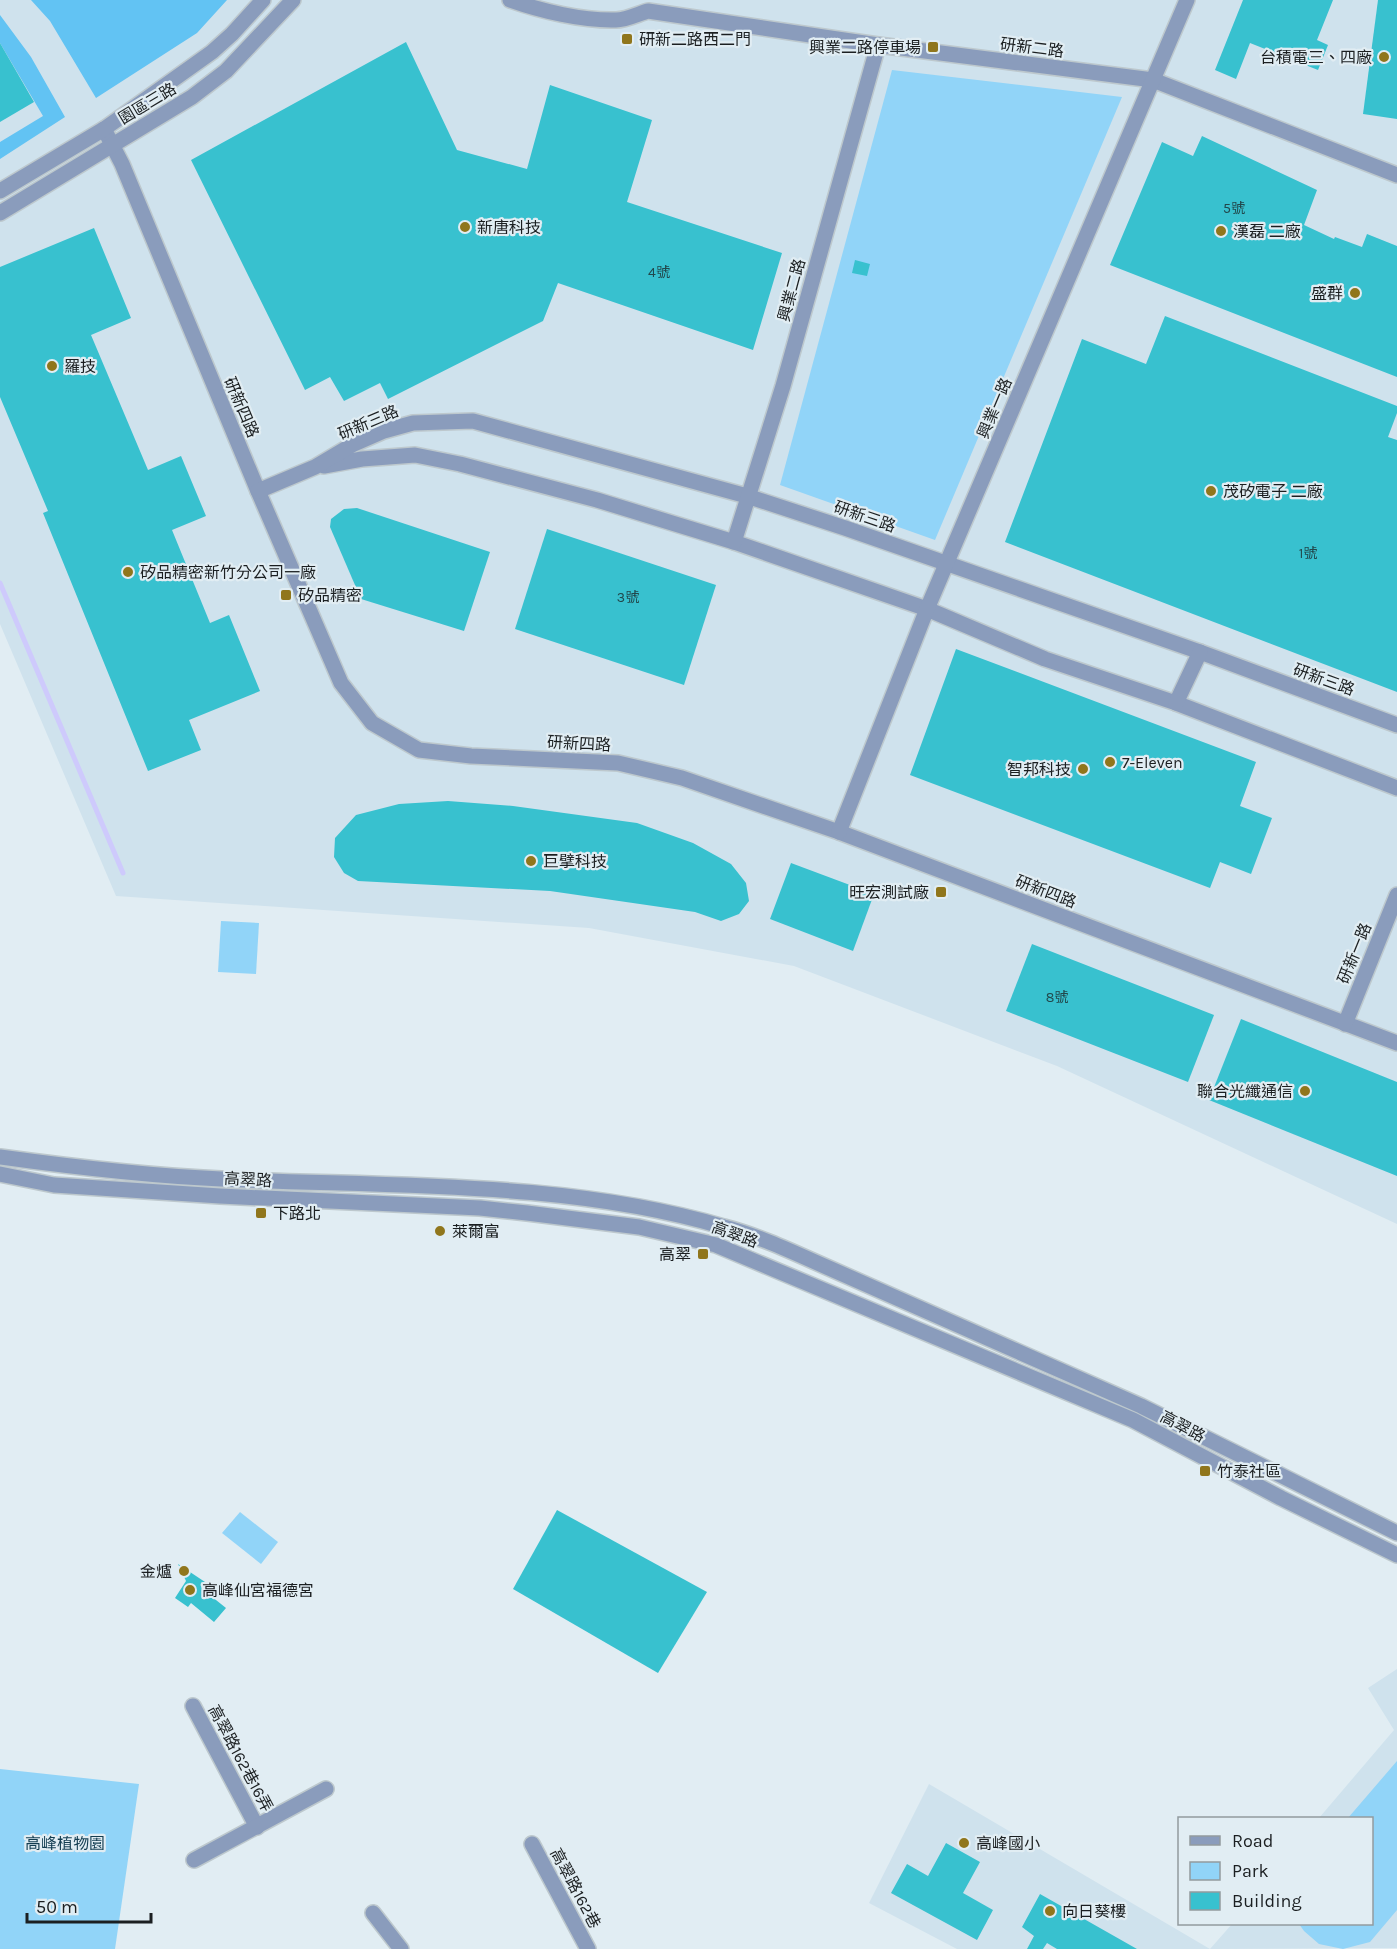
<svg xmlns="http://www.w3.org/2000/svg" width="1397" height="1949" font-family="Karla,'Noto Sans TC',sans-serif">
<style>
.built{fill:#cfe2ed}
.green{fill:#91d4f8}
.forest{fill:#62c3f3}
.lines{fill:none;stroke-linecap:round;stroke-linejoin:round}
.stream{stroke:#cecafc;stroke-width:5}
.building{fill:#38c1cf}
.minor-casing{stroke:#bdc8cd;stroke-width:18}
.minor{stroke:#8a9cbc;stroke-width:15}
.poi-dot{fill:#90761c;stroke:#e1edf3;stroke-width:2}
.labels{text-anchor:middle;stroke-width:4.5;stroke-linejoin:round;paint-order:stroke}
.number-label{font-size:14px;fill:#22484c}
.poi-label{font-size:16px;fill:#1b1f21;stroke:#e1edf3;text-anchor:start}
.street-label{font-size:16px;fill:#1b1f21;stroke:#e1edf3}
.park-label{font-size:16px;fill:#133d51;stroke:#e1edf3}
</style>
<rect width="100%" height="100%" fill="#e1edf3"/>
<!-- built -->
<g class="built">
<polygon points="0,0 1397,0 1397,1224 1057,1066 794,966 589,928 116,896 0,624"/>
<polygon points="1397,1669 1397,1948 1210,1949 1232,1924 1372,1924 1372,1818 1319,1818 1394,1730 1368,1688"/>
<polygon points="929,1784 1210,1949 957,1949 869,1903"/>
</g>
<!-- green -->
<g class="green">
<polygon points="892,70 1122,97 935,540 780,485"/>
<polygon points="221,921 259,923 256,974 218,972"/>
<polygon points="240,1512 278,1542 261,1564 222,1533"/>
<polygon points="1397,1761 1397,1910 1370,1942 1343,1949 1319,1944 1304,1931 1299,1924 1372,1924 1372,1818 1348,1818"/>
<polygon points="0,1769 139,1784 115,1949 0,1949"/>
</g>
<!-- forest -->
<g class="forest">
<polygon points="31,0 227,0 197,33 96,98 50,21"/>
<polygon points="0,15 31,57 65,117 0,159 0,142 43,116 0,43"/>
</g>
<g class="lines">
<!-- stream -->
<polyline class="stream" points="0,583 123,873"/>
</g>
<!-- building -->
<g class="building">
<polygon points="1243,0 1333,0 1317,40 1328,45 1318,70 1250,43 1236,79 1215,70"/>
<polygon points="1378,0 1397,0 1397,119 1363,114"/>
<polygon points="406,42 457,150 527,169 550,85 652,120 627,202 782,253 753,350 558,283 543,321 388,399 380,383 344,401 330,377 305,390 191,160"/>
<polygon points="0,43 34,102 0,122"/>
<polygon points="1202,136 1317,190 1304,225 1334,239 1335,237 1362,247 1367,234 1397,246 1397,377 1110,265 1162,142 1193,156"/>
<polygon points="94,228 131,318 91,335 148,470 181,456 206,516 172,530 210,623 229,615 260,691 189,720 201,750 148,771 43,513 48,511 0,397 0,267"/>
<polygon points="855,260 870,264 867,276 852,273"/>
<polygon points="1165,316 1397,406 1397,413 1388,437 1397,440 1397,692 1005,542 1082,339 1146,364"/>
<polygon points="357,508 490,552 464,631 361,599 330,527 331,519 344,509"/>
<polygon points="547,529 716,585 684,685 515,629"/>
<polygon points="956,649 1256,762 1240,806 1272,818 1251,874 1220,862 1210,888 910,775"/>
<polygon points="448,801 513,806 637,823 693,843 731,864 746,883 749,901 739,914 721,921 695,912 550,891 358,881 344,873 334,857 335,838 356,815 399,804"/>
<polygon points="791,863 874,894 853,951 770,919"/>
<polygon points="1032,944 1214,1015 1188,1082 1006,1011"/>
<polygon points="1241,1019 1397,1082 1397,1176 1209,1100"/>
<polygon points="557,1510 707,1592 658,1673 513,1589"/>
<polygon points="178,1564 205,1582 201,1588 226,1608 214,1622 191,1603 188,1607 175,1598 186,1581"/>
<polygon points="946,1843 980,1862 963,1893 993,1910 977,1940 891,1893 907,1864 928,1876"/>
<polygon points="1040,1894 1137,1949 1057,1949 1047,1943 1043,1949 1027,1949 1034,1936 1022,1927"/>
</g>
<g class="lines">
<!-- minor casing -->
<g class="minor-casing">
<g id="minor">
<path d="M 510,0 C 541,11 583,21 616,20 C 626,20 638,14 648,11 L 878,45 L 1153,80 L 1397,175"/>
<polyline points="104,129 122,164 258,491 341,683 372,723 419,750 471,756 618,763 682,778 839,832 1397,1043"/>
<polyline points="0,191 104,129 212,52 232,34 263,0"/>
<polyline points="0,213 192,97 226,71 293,0"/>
<polyline points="324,466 362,459 415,455 460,464 597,500 734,542 927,609 1045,659 1176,703 1397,788"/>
<polyline points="258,491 315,467 352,445 384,431 413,423 473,421 747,496 845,528 1200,652 1397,725"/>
<polyline points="734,542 783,386 878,45"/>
<polyline points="1176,703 1200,652"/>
<polyline points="839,832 927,609 1187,0"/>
<polyline points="1345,1024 1397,895"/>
<path d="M 0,1157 C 73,1167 147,1176 221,1179 C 384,1187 567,1180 724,1227 C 755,1235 784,1248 813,1261 L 1141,1406 L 1397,1533"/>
<polyline points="0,1174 54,1185 220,1196 480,1208 527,1213 639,1227 716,1245 1133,1420 1281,1498 1397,1555"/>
<polyline points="193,1706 257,1827"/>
<polyline points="532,1844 588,1949"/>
<polyline points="194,1860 326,1789"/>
<polyline points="373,1913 401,1949"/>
</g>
</g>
<!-- minor -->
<use href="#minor" class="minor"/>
</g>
<!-- markers -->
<g class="poi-dot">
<rect x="621" y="33" width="12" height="12" rx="3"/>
<rect x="927" y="41" width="12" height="12" rx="3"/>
<circle cx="1384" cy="57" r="6"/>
<circle cx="465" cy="227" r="6"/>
<circle cx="1221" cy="231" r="6"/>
<circle cx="1355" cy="293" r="6"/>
<circle cx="52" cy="366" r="6"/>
<circle cx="1211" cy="491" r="6"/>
<circle cx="128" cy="572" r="6"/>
<rect x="280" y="589" width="12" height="12" rx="3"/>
<circle cx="1110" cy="762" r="6"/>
<circle cx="1083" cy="769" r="6"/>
<circle cx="531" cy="861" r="6"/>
<rect x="935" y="886" width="12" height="12" rx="3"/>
<circle cx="1305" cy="1091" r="6"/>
<rect x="255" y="1207" width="12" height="12" rx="3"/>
<circle cx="440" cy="1231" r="6"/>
<rect x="697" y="1248" width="12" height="12" rx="3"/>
<rect x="1199" y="1465" width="12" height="12" rx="3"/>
<circle cx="184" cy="1571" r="6"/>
<circle cx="190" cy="1590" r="6"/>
<circle cx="964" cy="1843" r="6"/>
<circle cx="1050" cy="1911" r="6"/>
</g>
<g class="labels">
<!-- number labels -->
<g class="number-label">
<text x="1234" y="213">5號</text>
<text x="659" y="277">4號</text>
<text x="1308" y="558">1號</text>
<text x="628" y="602">3號</text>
<text x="1057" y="1002">8號</text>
</g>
<!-- poi labels -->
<g class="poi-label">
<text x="639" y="45">研新二路西二門</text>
<text x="921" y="53" text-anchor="end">興業二路停車場</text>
<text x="1372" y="63" text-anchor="end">台積電三、四廠</text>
<text x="477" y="233">新唐科技</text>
<text x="1233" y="237">漢磊 二廠</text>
<text x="1343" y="299" text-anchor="end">盛群</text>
<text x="64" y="372">羅技</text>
<text x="1223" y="497">茂矽電子 二廠</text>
<text x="140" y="578">矽品精密新竹分公司一廠</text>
<text x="298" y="601">矽品精密</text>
<text x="1122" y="768">7-Eleven</text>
<text x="1071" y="775" text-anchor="end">智邦科技</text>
<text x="543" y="867">巨擘科技</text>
<text x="929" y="898" text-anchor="end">旺宏測試廠</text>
<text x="1293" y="1097" text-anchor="end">聯合光纖通信</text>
<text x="273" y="1219">下路北</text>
<text x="452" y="1237">萊爾富</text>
<text x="691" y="1260" text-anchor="end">高翠</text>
<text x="1217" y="1477">竹泰社區</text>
<text x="172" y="1577" text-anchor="end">金爐</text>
<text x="202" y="1596">高峰仙宮福德宮</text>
<text x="976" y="1849">高峰國小</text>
<text x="1062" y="1917">向日葵樓</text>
</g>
<!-- street labels -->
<g class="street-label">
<text transform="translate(1032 47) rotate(7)" y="6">研新二路</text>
<text transform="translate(147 103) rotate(-31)" y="6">園區三路</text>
<text transform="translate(791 290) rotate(-75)" y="6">興業二路</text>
<text transform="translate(242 407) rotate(67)" y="6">研新四路</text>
<text transform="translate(994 408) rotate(-67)" y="6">興業一路</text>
<text transform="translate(368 422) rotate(-23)" y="6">研新三路</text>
<text transform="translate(865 516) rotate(19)" y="6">研新三路</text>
<text transform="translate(1324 679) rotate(20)" y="6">研新三路</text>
<text transform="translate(579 743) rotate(3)" y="6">研新四路</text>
<text transform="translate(1046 891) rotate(21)" y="6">研新四路</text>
<text transform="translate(1354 953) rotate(-68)" y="6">研新一路</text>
<text transform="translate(248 1179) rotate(3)" y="6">高翠路</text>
<text transform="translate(735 1234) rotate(20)" y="6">高翠路</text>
<text transform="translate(1183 1426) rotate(28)" y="6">高翠路</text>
<text transform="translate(241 1758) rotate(62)" y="6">高翠路162巷16弄</text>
<text transform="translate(576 1888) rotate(62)" y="6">高翠路162巷</text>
</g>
<!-- park labels -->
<g class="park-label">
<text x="65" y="1849">高峰植物園</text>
</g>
</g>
<!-- legend -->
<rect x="1178" y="1817" width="195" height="108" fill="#e1edf3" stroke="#929b9f" stroke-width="1.5"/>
<rect x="1190" y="1836" width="30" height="9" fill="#8a9cbc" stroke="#929b9f" stroke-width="1.5"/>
<text x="1232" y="1847" font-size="18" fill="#1b1f21">Road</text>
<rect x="1190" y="1862" width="30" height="18" fill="#91d4f8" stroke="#929b9f" stroke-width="1.5"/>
<text x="1232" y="1877" font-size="18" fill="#1b1f21">Park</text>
<rect x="1190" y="1892" width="30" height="18" fill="#38c1cf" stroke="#929b9f" stroke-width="1.5"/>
<text x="1232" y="1907" font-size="18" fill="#1b1f21">Building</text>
<!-- scale -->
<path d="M27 1913v9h124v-9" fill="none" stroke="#1b1f21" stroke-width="3"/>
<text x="36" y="1913" font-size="18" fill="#1b1f21" stroke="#e1edf3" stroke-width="4.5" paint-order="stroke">50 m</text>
</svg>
